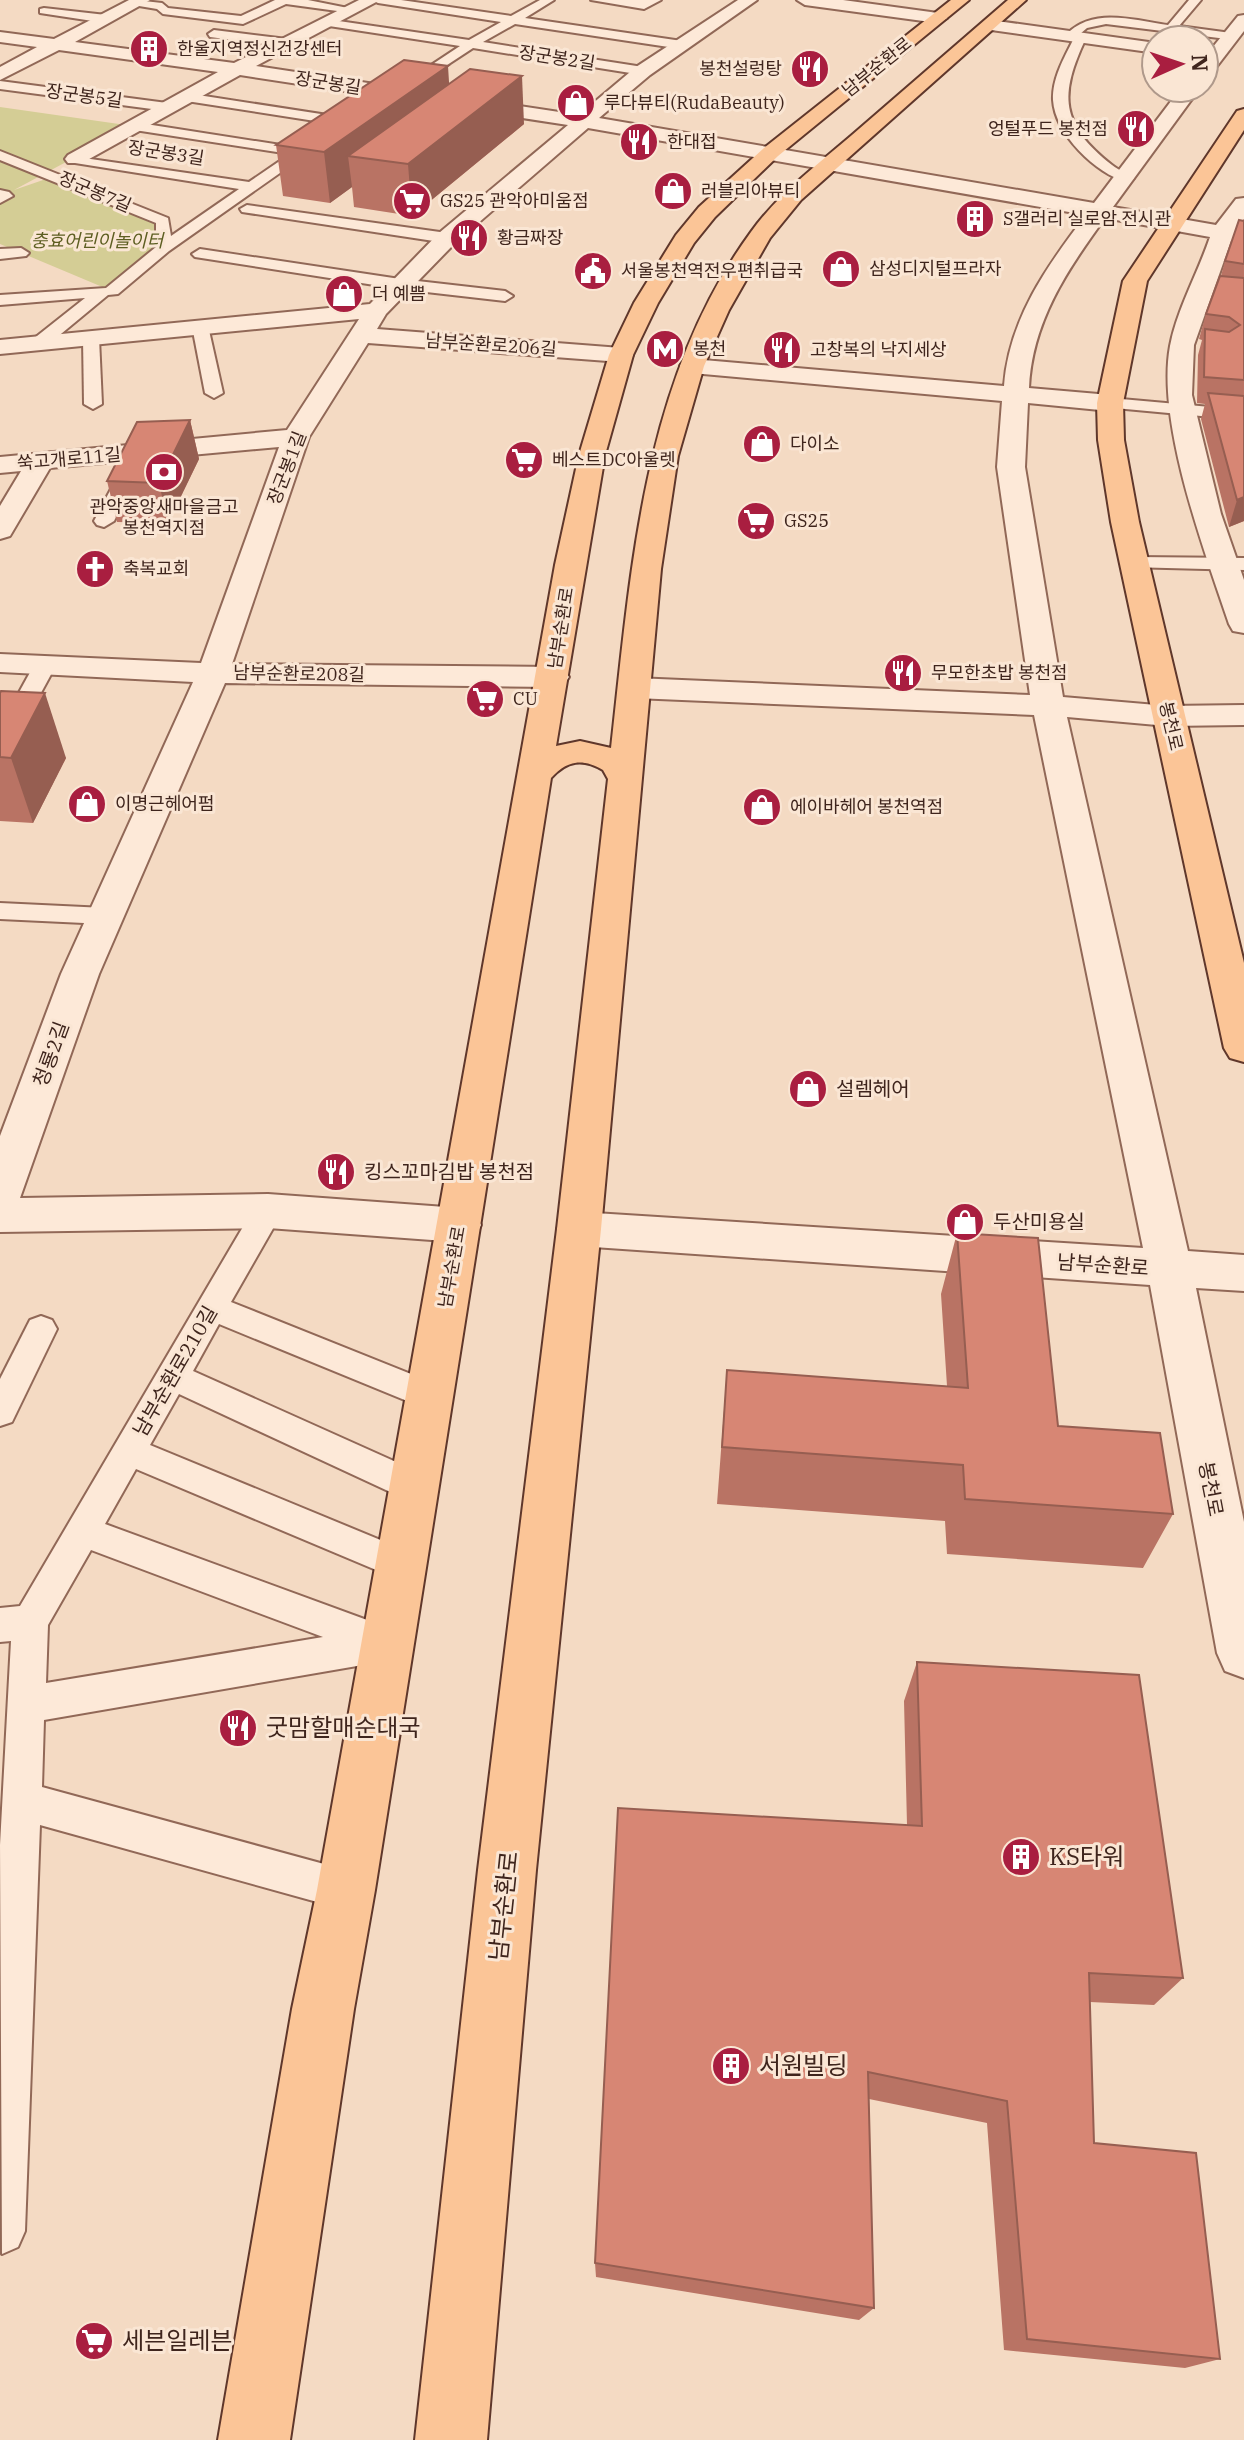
<svg xmlns="http://www.w3.org/2000/svg" width="1244" height="2440" font-family="'IBM Plex Serif','Noto Sans KR',serif">
<style>
.green{fill:#d4cd95}
.lines{fill:none;stroke-linecap:round;stroke-linejoin:round}
.lane-casing{stroke:#916857;stroke-width:4}
.street-casing{stroke:#916857;stroke-width:4}
.primary-casing{stroke:#5f372b;stroke-width:4}
.lane{fill:#fde9d8;fill-rule:evenodd}
.street{fill:#fde9d8;fill-rule:evenodd}
.primary{fill:#fbc597;fill-rule:evenodd}
.wall{fill:#b97364}
.shaded-wall{fill:#965e51}
.building{fill:#d78674;stroke:#965e51;stroke-width:2}
.labels{text-anchor:middle;stroke-width:6;stroke-linejoin:round;paint-order:stroke}
.far-poi-label{font-size:18px;fill:#3f251d;stroke:#fae6d4;text-anchor:start}
.far-street-label{font-size:18px;fill:#3f251d;stroke:#fae6d4}
.far-park-label{font-size:18px;font-style:italic;fill:#5d5e21;stroke:#fae6d4}
.street-label{font-size:20px;fill:#3f251d;stroke:#fae6d4}
.poi-label{font-size:20px;fill:#3f251d;stroke:#fae6d4;text-anchor:start}
.near-poi-label{font-size:24px;fill:#3f251d;stroke:#fae6d4;text-anchor:start}
.near-street-label{font-size:24px;fill:#3f251d;stroke:#fae6d4}
</style>
<rect width="100%" height="100%" fill="#f4dac3"/>
<!-- green -->
<polygon class="green" points="0,107 133,126 14,190 46,179 156,221 157,248 112,291 0,244"/>
<g class="lines">
<!-- lane casing -->
<g class="lane-casing">
<g id="lane">
<polygon points="135,0 162,3 168,8 241,16 275,0 308,0 358,10 352,13 286,4 243,24 163,14 157,9 133,5 131,3"/>
<polygon points="372,0 401,0 511,16 540,0 554,0 525,18 682,41 688,45 682,49 515,24 483,42 643,67 649,71 643,75 473,48 406,92 401,91 401,85 460,46 329,26 323,22 325,19 469,40 501,22 378,3"/>
<polygon points="591,0 661,0 644,9"/>
<path d="M 1189,0 L 1201,0 L 1179,26 L 1231,33 L 1237,37 L 1235,40 L 1106,24 L 1087,28 L 1080,34 L 1086,38 C 1059,95 1060,124 1112,165 C 1119,171 1128,173 1134,178 L 1127,182 C 1096,174 1055,134 1053,100 C 1052,79 1064,58 1073,40 L 1064,37 C 1091,6 1132,20 1168,25 Z"/>
<polygon points="44,8 106,15 112,19 106,23 40,13 40,9"/>
<polygon points="214,30 287,39 293,43 287,47 210,37 208,34"/>
<polygon points="0,81 167,103 174,107 167,111 0,89"/>
<polygon points="185,93 347,118 354,122 347,126 180,100 179,97"/>
<polygon points="133,122 300,148 314,140 321,144 169,251 118,294 108,295 44,348 32,348 30,344 32,340 85,298 0,305 0,295 106,288 156,247 156,223 0,160 0,151 168,218 171,236 239,189 75,163 70,162 70,156 249,182 290,154 128,129 128,123"/>
<polygon points="247,205 447,233 455,238 447,243 242,212 240,209"/>
<polygon points="21,248 29,253 26,256 0,259 0,249"/>
<polygon points="200,249 400,279 505,291 513,296 505,301 400,289 195,257 192,254"/>
<polygon points="200,321 208,326 223,393 214,398 205,393 192,326"/>
<polygon points="91,333 99,338 102,404 93,409 84,404 83,338"/>
<polygon points="1110,398 1244,410 1244,420 1104,407 1101,403"/>
<polygon points="131,462 140,468 114,521 104,527 97,525 94,521 122,468"/>
<polygon points="1135,557 1244,558 1244,570 1128,567 1125,563"/>
<polygon points="44,661 55,667 11,748 8,753 0,755 0,727 33,667"/>
<polygon points="0,903 105,908 114,910 118,916 114,922 105,924 0,919"/>
<path d="M 268,1199 L 279,1203 L 283,1211 L 231,1302 L 441,1386 L 445,1396 L 441,1406 L 429,1410 L 219,1324 L 193,1371 L 425,1475 L 430,1486 L 425,1497 L 413,1501 L 401,1497 L 179,1394 L 150,1445 L 412,1553 L 418,1564 L 412,1575 L 400,1580 L 388,1575 L 136,1469 L 105,1524 L 397,1631 L 404,1644 L 399,1656 L 386,1661 L 44,1720 L 42,1787 L 346,1870 L 360,1876 L 366,1890 L 360,1904 L 346,1910 L 40,1825 L 25,2231 L 18,2247 L 2,2254 L 0,1845 L 11,1641 L 0,1642 L 0,1608 L 20,1606 L 257,1203 ZM 91,1550 L 323,1637 L 46,1683 L 48,1625 Z"/>
<polygon points="41,1316 52,1320 57,1329 12,1422 0,1426 0,1379 30,1320"/>
</g>
</g>
<!-- street casing -->
<g class="street-casing">
<g id="street">
<path d="M 129,0 L 150,0 L 75,42 L 234,63 L 359,0 L 380,0 L 256,66 L 579,115 L 636,67 L 738,0 L 757,0 L 650,75 L 599,118 L 1094,203 L 1181,88 L 1200,88 L 1113,207 L 1216,225 L 1236,199 L 1244,198 L 1244,219 L 1236,229 L 1244,230 L 1244,244 L 1231,241 L 1194,345 L 1192,395 L 1221,514 L 1244,580 L 1244,633 L 1233,631 L 1229,624 C 1204,550 1156,422 1170,346 C 1177,309 1198,273 1210,237 L 1105,218 C 1067,270 1032,322 1029,388 L 1110,395 L 1119,398 L 1123,403 L 1119,408 L 1110,411 L 1028,403 L 1025,467 L 1063,697 L 1168,706 L 1244,705 L 1244,725 L 1168,726 L 1067,717 L 1188,1251 L 1244,1255 L 1244,1291 L 1196,1288 L 1244,1522 L 1244,1678 L 1225,1671 L 1217,1653 L 1150,1285 L 579,1246 L 563,1241 L 557,1229 L 563,1217 L 579,1212 L 1143,1248 L 1034,715 L 635,698 L 624,695 L 619,688 L 624,681 L 635,678 L 1030,695 L 997,467 L 1002,401 L 692,373 L 683,371 L 680,366 L 683,361 L 692,359 L 1004,386 C 1009,319 1047,266 1086,215 L 588,128 L 455,243 L 386,314 L 377,329 L 621,348 L 630,350 L 633,355 L 630,360 L 621,362 L 368,343 L 309,437 L 232,664 L 553,667 L 564,670 L 569,677 L 564,684 L 553,687 L 225,683 L 99,974 L 20,1198 L 268,1194 L 459,1208 L 475,1213 L 481,1225 L 475,1237 L 459,1242 L 268,1228 L 0,1232 L 0,1136 L 61,974 L 193,682 L 0,672 L 0,654 L 201,663 L 279,447 L 50,468 L 10,536 L 0,539 L 0,506 L 21,471 L 0,473 L 0,457 L 287,430 L 359,319 L 0,354 L 0,340 L 370,304 L 439,233 L 568,125 L 240,75 L 82,163 L 68,163 L 65,159 L 68,155 L 218,72 L 59,50 L 0,80 L 0,67 L 37,47 L 0,42 L 0,32 L 54,39 Z"/>
<polygon points="797,0 843,0 938,13 947,18 938,23 805,5"/>
<polygon points="1244,15 1244,31 1211,74 1204,76 1204,58 1238,16"/>
<polygon points="990,20 1156,43 1156,53 984,29 981,25"/>
<polygon points="0,190 9,192 13,196 0,203"/>
</g>
</g>
<!-- primary casing -->
<g class="primary-casing">
<g id="primary">
<path d="M 951,0 L 969,0 L 778,156 L 715,217 L 694,243 L 658,303 L 633,355 L 605,455 L 556,746 L 580,741 L 611,748 C 631,571 642,381 751,232 C 778,194 817,165 852,135 C 904,90 956,45 1008,0 L 1026,0 L 801,200 L 770,238 L 729,310 L 704,366 L 678,456 L 661,569 L 601,1229 L 536,1870 L 487,2440 L 415,2440 L 478,1870 L 557,1229 L 608,779 L 603,770 C 583,758 567,760 551,778 L 375,1890 L 354,2009 L 290,2440 L 218,2440 L 292,2009 L 317,1890 L 555,565 L 579,455 L 609,355 L 634,303 L 676,235 L 699,207 L 764,148 Z"/>
<polygon points="1244,109 1244,130 1147,281 1123,403 1124,440 1139,522 1244,963 1244,1062 1230,1058 1224,1048 1111,522 1098,440 1097,403 1123,281 1237,111"/>
</g>
</g>
<!-- lane -->
<use href="#lane" class="lane"/>
<!-- street -->
<use href="#street" class="street"/>
<!-- primary -->
<use href="#primary" class="primary"/>
</g>
<!-- wall -->
<g class="wall">
<polygon points="449,84 524,124 412,216 354,207 352,187 330,203 283,196 276,145"/>
<polygon points="1244,219 1244,521 1229,527 1201,419 1205,404 1197,403 1198,355 1202,340 1199,339 1206,314 1221,276 1225,261"/>
<polygon points="190,420 199,459 168,523 117,522 107,481"/>
<polygon points="0,693 66,758 33,823 0,821"/>
<polygon points="957,1233 1058,1426 1173,1514 1143,1568 947,1554 945,1521 717,1504 727,1370 947,1386 941,1294"/>
<polygon points="917,1662 1183,1978 1154,2005 1090,2002 1094,2143 1220,2359 1185,2368 1004,2350 987,2123 869,2099 874,2308 859,2320 596,2277 595,2263 907,1825 904,1701"/>
</g>
<!-- shaded-wall -->
<g class="shaded-wall">
<polygon points="448,66 451,114 348,156 352,187 330,203 324,152"/>
<polygon points="522,76 524,124 412,216 408,164"/>
<polygon points="190,420 199,459 168,523 159,483"/>
<polygon points="1244,497 1244,521 1229,527 1237,500"/>
<polygon points="45,693 66,758 33,823 11,758"/>
</g>
<!-- building -->
<g class="building">
<polygon points="404,60 448,66 324,152 276,145"/>
<polygon points="470,69 522,76 408,164 348,156"/>
<polygon points="1239,220 1244,221 1244,264 1225,261"/>
<polygon points="1220,276 1244,278 1244,380 1204,377 1205,329 1229,332 1240,325 1229,317 1206,314"/>
<polygon points="1208,393 1244,396 1244,497 1237,500"/>
<polygon points="190,420 159,483 107,481 137,422"/>
<polygon points="1,691 45,693 11,758 0,757 0,693"/>
<polygon points="957,1233 1038,1238 1058,1426 1160,1433 1173,1514 965,1499 963,1465 722,1447 727,1370 968,1388"/>
<polygon points="917,1662 1139,1675 1183,1978 1089,1973 1094,2143 1196,2153 1220,2359 1027,2339 1007,2101 868,2072 874,2308 595,2263 618,1808 922,1826"/>
</g>
<!-- icons -->
<defs>
<g id="building-disc" transform="scale(2)"><circle r="9.5" fill="#a91e40" stroke="#fae6d4"/><path d="M-4-6H4V6H1V3H-1V6H-4ZM-2.5-4.3h1.7v1.8h-1.7ZM.8-4.3h1.7v1.8H.8ZM-2.5-1h1.7V.8h-1.7ZM.8-1h1.7V.8H.8Z" fill="#fff"/></g>
<g id="restaurant-disc" transform="scale(2)"><circle r="9.5" fill="#a91e40" stroke="#fae6d4"/><path d="M-5-6h1v4h1v-4h1v4h1v-4h1v5L-1.5 .5V6h-2V.5L-5-1ZM5-6V6H3V1.5H1.5Q1.5-4 5-6Z" fill="#fff"/></g>
<g id="shop-disc" transform="scale(2)"><circle r="9.5" fill="#a91e40" stroke="#fae6d4"/><path d="M-5-2.5h2.3a2.7 3.5 0 0 1 5.4 0H5L5.5 6h-11ZM-1.5-2.5h3a1.5 2.3 0 0 0-3 0Z" fill="#fff"/></g>
<g id="supermarket-disc" transform="scale(2)"><circle r="9.5" fill="#a91e40" stroke="#fae6d4"/><path d="M-6-5.5h2.5l.6 2H6L4.5 2H-2.5L-4.4-4H-6ZM-1.5 3.2a1.3 1.3 0 1 0 .1 0ZM3 3.2a1.3 1.3 0 1 0 .1 0Z" fill="#fff"/></g>
<g id="civic-disc" transform="scale(2)"><circle r="9.5" fill="#a91e40" stroke="#fae6d4"/><path d="M-.6-6.5H3V-4.5H.6V-3L4-1V1h2V6H-6V1h2V-1L-.6-3ZM-1.2 2.5V6h2.4V2.5Z" fill="#fff"/></g>
<g id="metro-disc" transform="scale(2)"><circle r="9.5" fill="#a91e40" stroke="#fae6d4"/><path d="M-5.5 5V-5H-3L0 0L3-5H5.5V5H3V-.5L0 4L-3-.5V5Z" fill="#fff"/></g>
<g id="bank-disc" transform="scale(2)"><circle r="9.5" fill="#a91e40" stroke="#fae6d4"/><path d="M-6-4H6V4H-6ZM0-2.3a2.3 2.3 0 1 0 0 4.6a2.3 2.3 0 1 0 0-4.6Z" fill="#fff"/></g>
<g id="church-disc" transform="scale(2)"><circle r="9.5" fill="#a91e40" stroke="#fae6d4"/><path d="M-1.2-6h2.4v3.5h3.3v2.4h-3.3V6h-2.4V-.1h-3.3v-2.4h3.3Z" fill="#fff"/></g>
</defs>
<g fill-rule="evenodd">
<use href="#building-disc" x="149" y="49"/>
<use href="#restaurant-disc" x="810" y="69"/>
<use href="#shop-disc" x="576" y="103"/>
<use href="#restaurant-disc" x="1136" y="129"/>
<use href="#restaurant-disc" x="639" y="142"/>
<use href="#shop-disc" x="673" y="191"/>
<use href="#supermarket-disc" x="412" y="201"/>
<use href="#building-disc" x="975" y="219"/>
<use href="#restaurant-disc" x="469" y="238"/>
<use href="#shop-disc" x="841" y="269"/>
<use href="#civic-disc" x="593" y="271"/>
<use href="#shop-disc" x="344" y="294"/>
<use href="#metro-disc" x="665" y="349"/>
<use href="#restaurant-disc" x="782" y="350"/>
<use href="#shop-disc" x="762" y="444"/>
<use href="#supermarket-disc" x="524" y="460"/>
<use href="#bank-disc" x="164" y="472"/>
<use href="#supermarket-disc" x="756" y="521"/>
<use href="#church-disc" x="95" y="569"/>
<use href="#restaurant-disc" x="903" y="673"/>
<use href="#supermarket-disc" x="485" y="699"/>
<use href="#shop-disc" x="87" y="804"/>
<use href="#shop-disc" x="762" y="807"/>
<use href="#shop-disc" x="808" y="1089"/>
<use href="#restaurant-disc" x="336" y="1172"/>
<use href="#shop-disc" x="965" y="1222"/>
<use href="#restaurant-disc" x="238" y="1728"/>
<use href="#building-disc" x="1021" y="1857"/>
<use href="#building-disc" x="731" y="2066"/>
<use href="#supermarket-disc" x="94" y="2341"/>
</g>
<g class="labels">
<!-- far-poi labels -->
<g class="far-poi-label">
<text x="177" y="55">한울지역정신건강센터</text>
<text x="782" y="75" text-anchor="end">봉천설렁탕</text>
<text x="604" y="109">루다뷰티(RudaBeauty)</text>
<text x="1108" y="135" text-anchor="end">엉털푸드 봉천점</text>
<text x="667" y="148">한대접</text>
<text x="701" y="197">러블리아뷰티</text>
<text x="440" y="207">GS25 관악아미움점</text>
<text x="1003" y="225">S갤러리 실로암 전시관</text>
<text x="497" y="244">황금짜장</text>
<text x="869" y="275">삼성디지털프라자</text>
<text x="621" y="277">서울봉천역전우편취급국</text>
<text x="372" y="300">더 예쁨</text>
<text x="693" y="355">봉천</text>
<text x="810" y="356">고창복의 낙지세상</text>
<text x="790" y="450">다이소</text>
<text x="552" y="466">베스트DC아울렛</text>
<text x="164" y="513" text-anchor="middle">관악중앙새마을금고<tspan x="164" dy="21">봉천역지점</tspan></text>
<text x="784" y="527">GS25</text>
<text x="123" y="575">축복교회</text>
<text x="931" y="679">무모한초밥 봉천점</text>
<text x="513" y="705">CU</text>
<text x="115" y="810">이명근헤어펌</text>
<text x="790" y="813">에이바헤어 봉천역점</text>
</g>
<!-- far-street labels -->
<g class="far-street-label">
<text transform="translate(557 58) rotate(9)" y="6">장군봉2길</text>
<text transform="translate(877 67) rotate(-39)" y="6">남부순환로</text>
<text transform="translate(328 83) rotate(9)" y="6">장군봉길</text>
<text transform="translate(84 96) rotate(8)" y="6">장군봉5길</text>
<text transform="translate(166 153) rotate(9)" y="6">장군봉3길</text>
<text transform="translate(95 192) rotate(23)" y="6">장군봉7길</text>
<text transform="translate(491 345) rotate(4)" y="6">남부순환로206길</text>
<text transform="translate(69 459) rotate(-5)" y="6">쑥고개로11길</text>
<text transform="translate(287 468) rotate(-69)" y="6">장군봉1길</text>
<text transform="translate(561 628) rotate(-81)" y="6">남부순환로</text>
<text transform="translate(299 674) rotate(1)" y="6">남부순환로208길</text>
<text transform="translate(1171 726) rotate(77)" y="6">봉천로</text>
<text transform="translate(452 1267) rotate(-80)" y="6">남부순환로</text>
</g>
<!-- far-park labels -->
<g class="far-park-label">
<text x="97" y="247">충효어린이놀이터</text>
</g>
<!-- street labels -->
<g class="street-label">
<text transform="translate(51 1054) rotate(-70)" y="7">청룡2길</text>
<text transform="translate(1103 1265) rotate(4)" y="7">남부순환로</text>
<text transform="translate(175 1371) rotate(-60)" y="7">남부순환로210길</text>
<text transform="translate(1211 1489) rotate(79)" y="7">봉천로</text>
</g>
<!-- poi labels -->
<g class="poi-label">
<text x="836" y="1096">설렘헤어</text>
<text x="364" y="1179">킹스꼬마김밥 봉천점</text>
<text x="993" y="1229">두산미용실</text>
</g>
<!-- near-poi labels -->
<g class="near-poi-label">
<text x="266" y="1736">굿맘할매순대국</text>
<text x="1049" y="1865">KS타워</text>
<text x="759" y="2074">서원빌딩</text>
<text x="122" y="2349">세븐일레븐</text>
</g>
<!-- near-street labels -->
<g class="near-street-label">
<text transform="translate(504 1906) rotate(-84)" y="8">남부순환로</text>
</g>
</g>
<!-- north arrow -->
<g transform="translate(1180 64) rotate(87)"><circle r="38" fill="#fae6d4" stroke="#af998b" stroke-width="2"/>
<path d="M0-6L14 30L0 20L-14 30Z" fill="#a91e40"/>
<text y="-12" font-size="22" font-weight="bold" text-anchor="middle" fill="#3f251d">N</text>
</g>
</svg>
